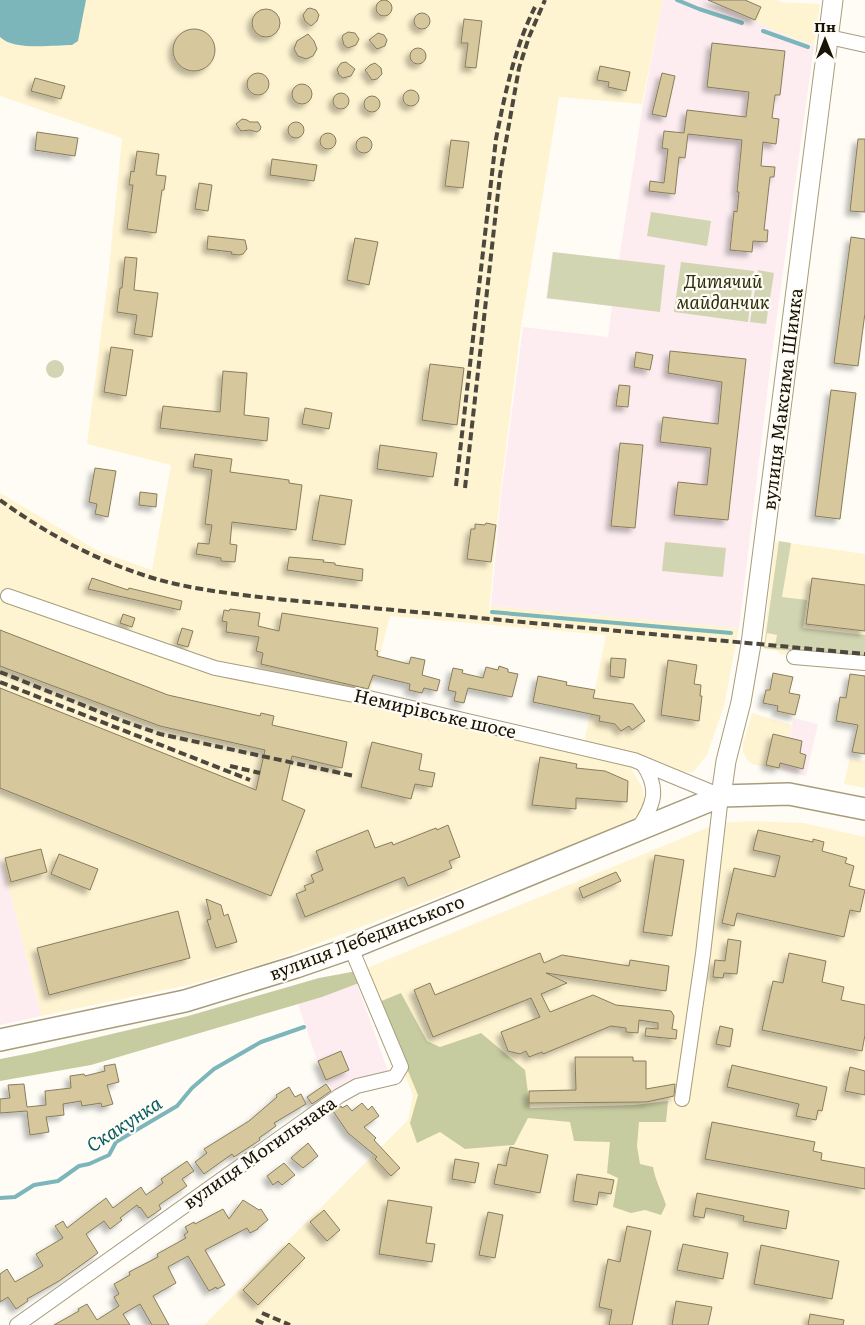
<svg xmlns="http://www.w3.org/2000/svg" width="865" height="1325" font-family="Literata,serif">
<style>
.built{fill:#fff4d1;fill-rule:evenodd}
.education{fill:#fdedf0}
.green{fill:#d1d5b1;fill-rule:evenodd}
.forest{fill:#c7cca0}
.water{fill:#7cb6ba}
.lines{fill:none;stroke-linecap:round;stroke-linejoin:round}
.stream{stroke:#7cb6ba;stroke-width:4}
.building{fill:#d6c89c;stroke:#877d5d;filter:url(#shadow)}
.street-casing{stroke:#a79d7c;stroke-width:16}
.secondary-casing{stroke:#a79d7c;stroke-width:21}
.primary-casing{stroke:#a79d7c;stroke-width:24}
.street{stroke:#fff;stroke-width:14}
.secondary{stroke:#fff;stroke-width:19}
.primary{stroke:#fff;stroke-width:21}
.rail{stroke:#4c483d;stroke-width:4;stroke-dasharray:8 4;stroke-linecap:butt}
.labels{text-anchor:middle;stroke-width:4.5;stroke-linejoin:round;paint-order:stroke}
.park-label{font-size:18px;font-style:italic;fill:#2e300c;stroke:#fefcf5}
.street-label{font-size:18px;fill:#171306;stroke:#fefcf5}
.water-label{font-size:19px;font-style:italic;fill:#085d63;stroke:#fefcf5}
</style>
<defs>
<filter id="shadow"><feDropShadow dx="-4.5" dy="4.5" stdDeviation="2.5" flood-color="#0004"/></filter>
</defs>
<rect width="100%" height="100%" fill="#fefcf5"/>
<!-- built -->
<g class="built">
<path d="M 0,0 L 663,0 L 642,104 L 559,97 L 521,327 L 500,495 L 489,610 L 490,610 L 491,606 L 739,628 L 724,706 L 707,755 L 693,772 L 660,771 L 626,759 L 643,789 L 644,796 L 644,804 L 639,815 L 623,826 L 270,962 L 189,985 L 41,1016 L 0,852 L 0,493 L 100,552 L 152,570 L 171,465 L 87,444 L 108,278 L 122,138 L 0,96 ZM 390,616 L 606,635 L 583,748 L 369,698 Z"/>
<polygon points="708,0 779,0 780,2 820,4 814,46 773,30"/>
<polygon points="775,541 865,554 865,661 780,654 777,651 763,649"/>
<polygon points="752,713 792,725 781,770 752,764 747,760 743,752 743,743"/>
<polygon points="850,758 865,761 865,788 844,784"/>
<polygon points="749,821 804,823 865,837 865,1325 204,1325 408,1120 413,1095 362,970 719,823"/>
</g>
<!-- education -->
<g class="education">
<polygon points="663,0 708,0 773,30 814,46 772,352 739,628 491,606 501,495 523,327 608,337 612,306 546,299 552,252 619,260 643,104"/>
<polygon points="794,718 818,724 806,776 781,770"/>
<polygon points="0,853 41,1016 0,1025"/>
<polygon points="357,984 388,1071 343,1087 334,1093 325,1080 317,1060 298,1004"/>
</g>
<!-- green -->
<g class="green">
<polygon points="651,212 711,221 707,246 647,236"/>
<polygon points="553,252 665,265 660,312 547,298"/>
<polygon points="681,262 754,271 748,322 674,312"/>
<polygon points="758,270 774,273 766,324 750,322"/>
<circle cx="55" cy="369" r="9"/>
<path d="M 779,541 L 791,543 L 782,597 L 807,600 L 803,628 L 865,635 L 865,658 L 764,648 ZM 767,633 L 777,635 L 775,646 L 815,650 L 765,646 Z"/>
<polygon points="665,542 726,548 723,577 662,571"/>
</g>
<!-- forest -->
<g class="forest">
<polygon points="362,970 367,980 322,997 91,1065 0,1081 0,1059 31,1053 188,1016 319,978"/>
<path d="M 401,993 L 427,1041 L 440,1047 L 481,1033 L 525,1070 L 530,1108 L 635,1105 L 668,1101 L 666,1122 L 639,1122 L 637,1146 L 640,1164 L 653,1167 C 655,1180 662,1192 666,1205 L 661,1215 L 645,1210 L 631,1213 L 613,1207 L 618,1178 L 607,1173 L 610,1142 L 574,1141 L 570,1122 L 528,1118 L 514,1145 L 465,1149 L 440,1132 L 417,1143 L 410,1123 L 418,1095 L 379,1002 Z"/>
</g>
<!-- water -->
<path class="water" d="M 0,0 L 86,0 L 78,41 L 72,45 C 53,45 14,51 0,37 Z"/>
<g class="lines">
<!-- stream -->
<g class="stream">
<polyline points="677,0 699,9 742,23"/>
<polyline points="763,31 808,47"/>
<polyline points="492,612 731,633"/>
<polyline points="0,1198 15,1197 34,1185 58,1181 79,1166 89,1164 109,1155 116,1142 177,1106 192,1088 214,1069 261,1042 304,1027"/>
</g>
</g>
<!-- building -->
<g class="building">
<polygon points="708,0 745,0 761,7 755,20"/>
<circle cx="384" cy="8" r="8"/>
<polygon points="310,8 316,10 319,15 317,21 311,26 305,21 303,15 307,9"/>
<circle cx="266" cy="23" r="14"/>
<circle cx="422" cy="21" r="8"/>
<polygon points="464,19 482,21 476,68 465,67 468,43 461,43"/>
<circle cx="194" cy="50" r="21"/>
<polygon points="348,32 355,33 359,39 356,45 348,48 344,45 342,38 343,35"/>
<polygon points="378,33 384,35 387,40 385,46 377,49 369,40"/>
<polygon points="308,34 314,41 317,49 313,56 306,59 298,56 294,49 297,41"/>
<polygon points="712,43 785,51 780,95 775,95 772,118 779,119 776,144 763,142 761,166 775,167 774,177 770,177 764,230 768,230 767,242 753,241 752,252 730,250 734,211 737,212 739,192 737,192 742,140 688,134 685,158 679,157 675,194 649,191 650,181 664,183 668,149 662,148 664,131 684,133 687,110 746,117 749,92 707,87"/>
<circle cx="418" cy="56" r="8"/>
<polygon points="346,62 355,69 351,76 343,78 339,75 337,69 341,63"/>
<polygon points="375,63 381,68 382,74 377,79 372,80 365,70 370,65"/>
<polygon points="600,66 630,72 626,91 608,87 609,82 597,80"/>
<circle cx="258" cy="84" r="11"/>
<polygon points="662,73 675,76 666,117 652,114"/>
<polygon points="35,78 65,86 61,99 31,91"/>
<circle cx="302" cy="94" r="10"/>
<circle cx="411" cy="98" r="8"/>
<circle cx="341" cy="101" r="8"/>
<circle cx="372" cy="104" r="8"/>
<polygon points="242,119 247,120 250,122 258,122 261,127 260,130 257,132 250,130 241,131 236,124"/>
<circle cx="296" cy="130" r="8"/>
<polygon points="37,132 78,138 75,156 35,150"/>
<circle cx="328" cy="141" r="8"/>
<circle cx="364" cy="145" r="8"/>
<polygon points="858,139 865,139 865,212 850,211"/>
<polygon points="451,140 469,142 463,188 445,186"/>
<polygon points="137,151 159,154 156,175 166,176 164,190 162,190 156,233 127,229 133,185 129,185 131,171 134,172"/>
<polygon points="272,159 317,165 314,181 270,175"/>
<polygon points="199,183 212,185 208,211 195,209"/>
<polygon points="208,236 245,240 247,249 243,254 239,255 231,254 232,252 207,249"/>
<polygon points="851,237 865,239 865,313 858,366 834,363"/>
<polygon points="355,238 378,242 369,285 347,280"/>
<polygon points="125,257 137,258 134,290 158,293 152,337 134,334 137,315 117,312 120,288 122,288"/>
<polygon points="111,347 133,350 126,396 104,392"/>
<polygon points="670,351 746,359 728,520 674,515 678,482 707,485 711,448 660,442 663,417 718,424 722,382 668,373"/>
<polygon points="636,352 653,355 650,370 634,367"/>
<polygon points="430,364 464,368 457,425 422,420"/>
<polygon points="223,371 247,373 244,415 269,418 267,441 160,428 163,406 220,412"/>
<polygon points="619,385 630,386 628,407 616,406"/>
<polygon points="831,390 856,393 840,519 815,516"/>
<polygon points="305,408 332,413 329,429 302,424"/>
<polygon points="620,443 643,445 635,528 611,526"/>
<polygon points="380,445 437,453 433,477 377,469"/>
<polygon points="195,454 232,459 230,472 289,480 289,483 302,485 296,530 232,522 230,544 237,545 235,562 221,561 221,558 196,554 198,543 209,544 212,525 205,524 212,470 193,467"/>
<polygon points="95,468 116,471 108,517 95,514 97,504 89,502"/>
<polygon points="140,492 157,494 156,507 139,505"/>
<polygon points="320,495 352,500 345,545 312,540"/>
<polygon points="486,523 496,525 491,562 467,559 471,529 475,529 475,524 485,525"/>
<polygon points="289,557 324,560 323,562 335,563 335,565 363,569 362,581 287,570"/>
<polygon points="92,578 128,590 129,588 182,601 180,610 88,589"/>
<polygon points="812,578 865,585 865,631 806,624"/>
<polygon points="230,609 260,613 258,626 279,631 282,613 378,628 375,650 378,651 377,656 409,664 411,657 425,660 422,675 440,680 437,691 424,688 422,693 409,690 410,684 373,675 368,689 261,664 263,653 256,651 259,637 226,632 227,622 222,621 224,610 229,611"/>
<polygon points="123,614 135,618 132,627 120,623"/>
<polygon points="182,628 193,631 188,647 177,644"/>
<polygon points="0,630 168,695 260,716 261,713 274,716 272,725 347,742 342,768 292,756 282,800 305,810 271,896 0,788 0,688 256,790 265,750 160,726 0,666"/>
<polygon points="611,658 626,659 624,678 610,676"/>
<polygon points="668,660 697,665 694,684 701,685 700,696 702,696 699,721 661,715"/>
<polygon points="499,666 508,669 508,672 518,674 512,697 468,688 464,703 454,701 456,692 448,690 453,668 463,670 462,673 483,678 486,667 498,670"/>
<polygon points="773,673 793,677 789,693 800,695 795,715 777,711 778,706 763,703 766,690 770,690"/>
<polygon points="850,674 865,676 865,754 852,752 858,725 836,721 840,697 846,698"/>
<polygon points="538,676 567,682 566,685 595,690 593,698 633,704 645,721 632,730 629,726 621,731 615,724 599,721 600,716 533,702"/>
<polygon points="773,734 802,741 800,753 806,755 803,769 780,763 779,768 766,765"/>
<polygon points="372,742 422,754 419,770 435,773 432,787 415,784 411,799 361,787"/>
<polygon points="540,757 577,764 576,768 605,771 628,781 627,802 576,798 576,809 532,805"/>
<polygon points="448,825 460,857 449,861 452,868 408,886 404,877 305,917 296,894 306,890 304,886 314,882 311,875 323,870 316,851 368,830 375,848 392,842 393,845 436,828 437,830"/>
<polygon points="758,830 813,842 813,839 824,842 822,851 847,858 845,863 854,866 849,886 865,890 860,912 850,910 844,937 737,913 734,926 722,923 734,868 775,877 780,856 753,850"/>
<polygon points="41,849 47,872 11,882 5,858"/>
<polygon points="59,854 98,869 90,890 51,874"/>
<polygon points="655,855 684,860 672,936 643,932"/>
<polygon points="616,872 621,881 583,898 579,888"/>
<polygon points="206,899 221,905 224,916 228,914 237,942 216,948 207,920 211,919"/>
<polygon points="178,911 190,958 49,995 37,948"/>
<polygon points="728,939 741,941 737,974 724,973 723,978 713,977 715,960 725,961"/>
<polygon points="540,953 544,963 562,955 629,966 630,960 669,966 666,991 546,973 567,983 541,994 550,1012 593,995 616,1005 671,1011 674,1016 672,1029 677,1030 676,1039 645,1036 646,1028 658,1029 658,1023 639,1020 638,1033 626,1032 626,1028 611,1026 543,1054 542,1052 529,1057 526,1051 520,1054 508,1051 501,1032 540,1017 531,998 433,1037 414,990 430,983 435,995"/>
<polygon points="789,953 826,961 822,982 844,987 841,1000 865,1005 865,1035 862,1051 762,1030 773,981 783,983"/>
<polygon points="720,1026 733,1029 730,1047 716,1044"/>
<polygon points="341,1051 349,1070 326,1080 318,1061"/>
<polygon points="575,1057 633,1057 633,1061 646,1061 646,1089 675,1084 674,1096 646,1102 529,1103 529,1091 576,1090"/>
<polygon points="115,1064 119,1082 107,1085 113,1104 102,1107 101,1103 82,1106 81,1101 63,1104 64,1115 46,1117 49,1132 30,1135 27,1111 0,1113 0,1099 10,1098 8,1085 24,1084 27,1107 46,1105 45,1091 71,1088 70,1076 84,1074 85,1076 105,1071 104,1066"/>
<polygon points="732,1065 827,1087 822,1111 818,1110 816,1120 796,1116 799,1104 727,1087"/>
<polygon points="850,1067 865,1071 865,1095 845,1091"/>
<polygon points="326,1084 331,1091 312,1104 307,1097"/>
<polygon points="289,1087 295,1097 301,1094 306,1104 274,1123 276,1126 259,1138 260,1140 234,1157 232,1154 204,1174 195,1162 207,1153 204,1149 249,1121 277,1097 276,1095"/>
<polygon points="362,1103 368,1110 372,1106 379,1116 364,1127 376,1138 374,1140 400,1168 391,1176 375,1159 377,1157 348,1133 333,1111 341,1106 342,1108 347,1105 352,1111"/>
<polygon points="712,1122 815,1142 813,1151 822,1153 821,1160 865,1168 865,1189 705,1159"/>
<polygon points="308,1143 318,1156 303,1168 291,1158"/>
<polygon points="510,1147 548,1155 540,1193 494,1184 498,1164 506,1166"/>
<polygon points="455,1159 479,1163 475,1183 452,1179"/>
<polygon points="187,1161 194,1171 182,1179 187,1186 159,1205 161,1209 148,1218 140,1207 139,1208 137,1205 120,1218 122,1220 110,1229 104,1221 86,1234 98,1253 59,1281 27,1299 28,1301 16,1309 8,1297 0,1302 0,1274 7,1269 15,1282 43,1266 36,1254 63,1238 55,1226 63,1221 67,1228 106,1198 113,1208 141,1187 146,1195 163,1183 161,1179"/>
<polygon points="284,1163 295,1175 282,1185 278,1181 273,1185 267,1176"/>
<polygon points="577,1174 614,1180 611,1194 599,1192 597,1205 573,1201"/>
<polygon points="697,1193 789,1211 786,1229 743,1221 744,1216 706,1208 704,1218 693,1216"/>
<polygon points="243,1200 259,1210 261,1209 268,1220 258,1228 258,1229 250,1233 247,1228 205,1250 225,1285 217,1289 216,1287 209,1291 188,1256 168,1267 176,1283 153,1296 169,1325 152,1325 140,1304 123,1314 130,1325 54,1325 79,1311 78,1309 87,1304 97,1320 119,1306 114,1297 119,1294 114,1284 130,1275 129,1272 158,1257 157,1254 186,1238 184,1235 188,1232 185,1227 194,1222 195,1224 223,1209 229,1219"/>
<polygon points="388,1200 432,1207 426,1243 435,1244 432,1262 379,1254"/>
<polygon points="324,1210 340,1230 327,1241 310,1222"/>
<polygon points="488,1212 503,1215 495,1258 479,1255"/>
<polygon points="627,1226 651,1231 632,1325 609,1325 612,1310 599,1307 608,1259 620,1262"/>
<polygon points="289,1243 305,1258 258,1305 243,1290"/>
<polygon points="683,1244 728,1253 723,1279 677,1270"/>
<polygon points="761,1245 839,1261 832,1299 754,1284"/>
<polygon points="676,1301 712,1307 708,1325 672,1325"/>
<polygon points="810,1314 844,1320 843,1325 808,1325"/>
</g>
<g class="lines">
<!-- street casing -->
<g class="street-casing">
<g id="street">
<polyline points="829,37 865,45"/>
<polyline points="8,596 215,668 369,698 634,760 721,796 703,954 682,1099"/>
<polyline points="794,657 865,663"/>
<path d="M 638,829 C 654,805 660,789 643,764"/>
<polyline points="17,1325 339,1096 357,1086 395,1077 401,1067 351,948"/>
</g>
</g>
<!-- secondary casing -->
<g class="secondary-casing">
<polyline id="secondary" points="721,796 726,761 741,702 751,644 833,0"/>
</g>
<!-- primary casing -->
<g class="primary-casing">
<polyline id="primary" points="0,1040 185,1001 296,967 351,948 721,796 789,794 865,809"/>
</g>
<!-- street -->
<use href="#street" class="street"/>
<!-- secondary -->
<use href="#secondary" class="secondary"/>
<!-- primary -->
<use href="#primary" class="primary"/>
<!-- rail -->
<g class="rail">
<path d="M 456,486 L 496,139 C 505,94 514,49 535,7"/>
<polyline points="465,488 500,175 519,68 529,37 545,0"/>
<path d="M 0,500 C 48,535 99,562 156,579 C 195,590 236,594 276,599 L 865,654"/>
<polyline points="0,672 120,720 160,734 354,776"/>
<polyline points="0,682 250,780"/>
<polyline points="230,766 260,773"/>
<polyline points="262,1313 290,1325"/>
<polyline points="256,1320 267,1325"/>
</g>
</g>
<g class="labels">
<!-- park labels -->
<g class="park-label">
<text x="723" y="288">Дитячий<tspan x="723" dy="21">майданчик</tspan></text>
</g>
<!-- street labels -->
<g class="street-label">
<text transform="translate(783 399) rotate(-83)" y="6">вулиця Максима Шимка</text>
<text transform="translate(435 714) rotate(13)" y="6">Немирівське шосе</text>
<text transform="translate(367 938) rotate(-21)" y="6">вулиця Лебединського</text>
<text transform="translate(260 1153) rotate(-35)" y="6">вулиця Могильчака</text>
</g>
<!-- water labels -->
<g class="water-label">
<text transform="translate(124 1124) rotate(-33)" y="7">Скакунка</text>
</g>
</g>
<!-- north arrow -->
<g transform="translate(825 40)" stroke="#fefcf5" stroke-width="4" paint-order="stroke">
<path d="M0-4L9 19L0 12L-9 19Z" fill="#171306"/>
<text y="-8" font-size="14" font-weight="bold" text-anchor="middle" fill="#171306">Пн</text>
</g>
</svg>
